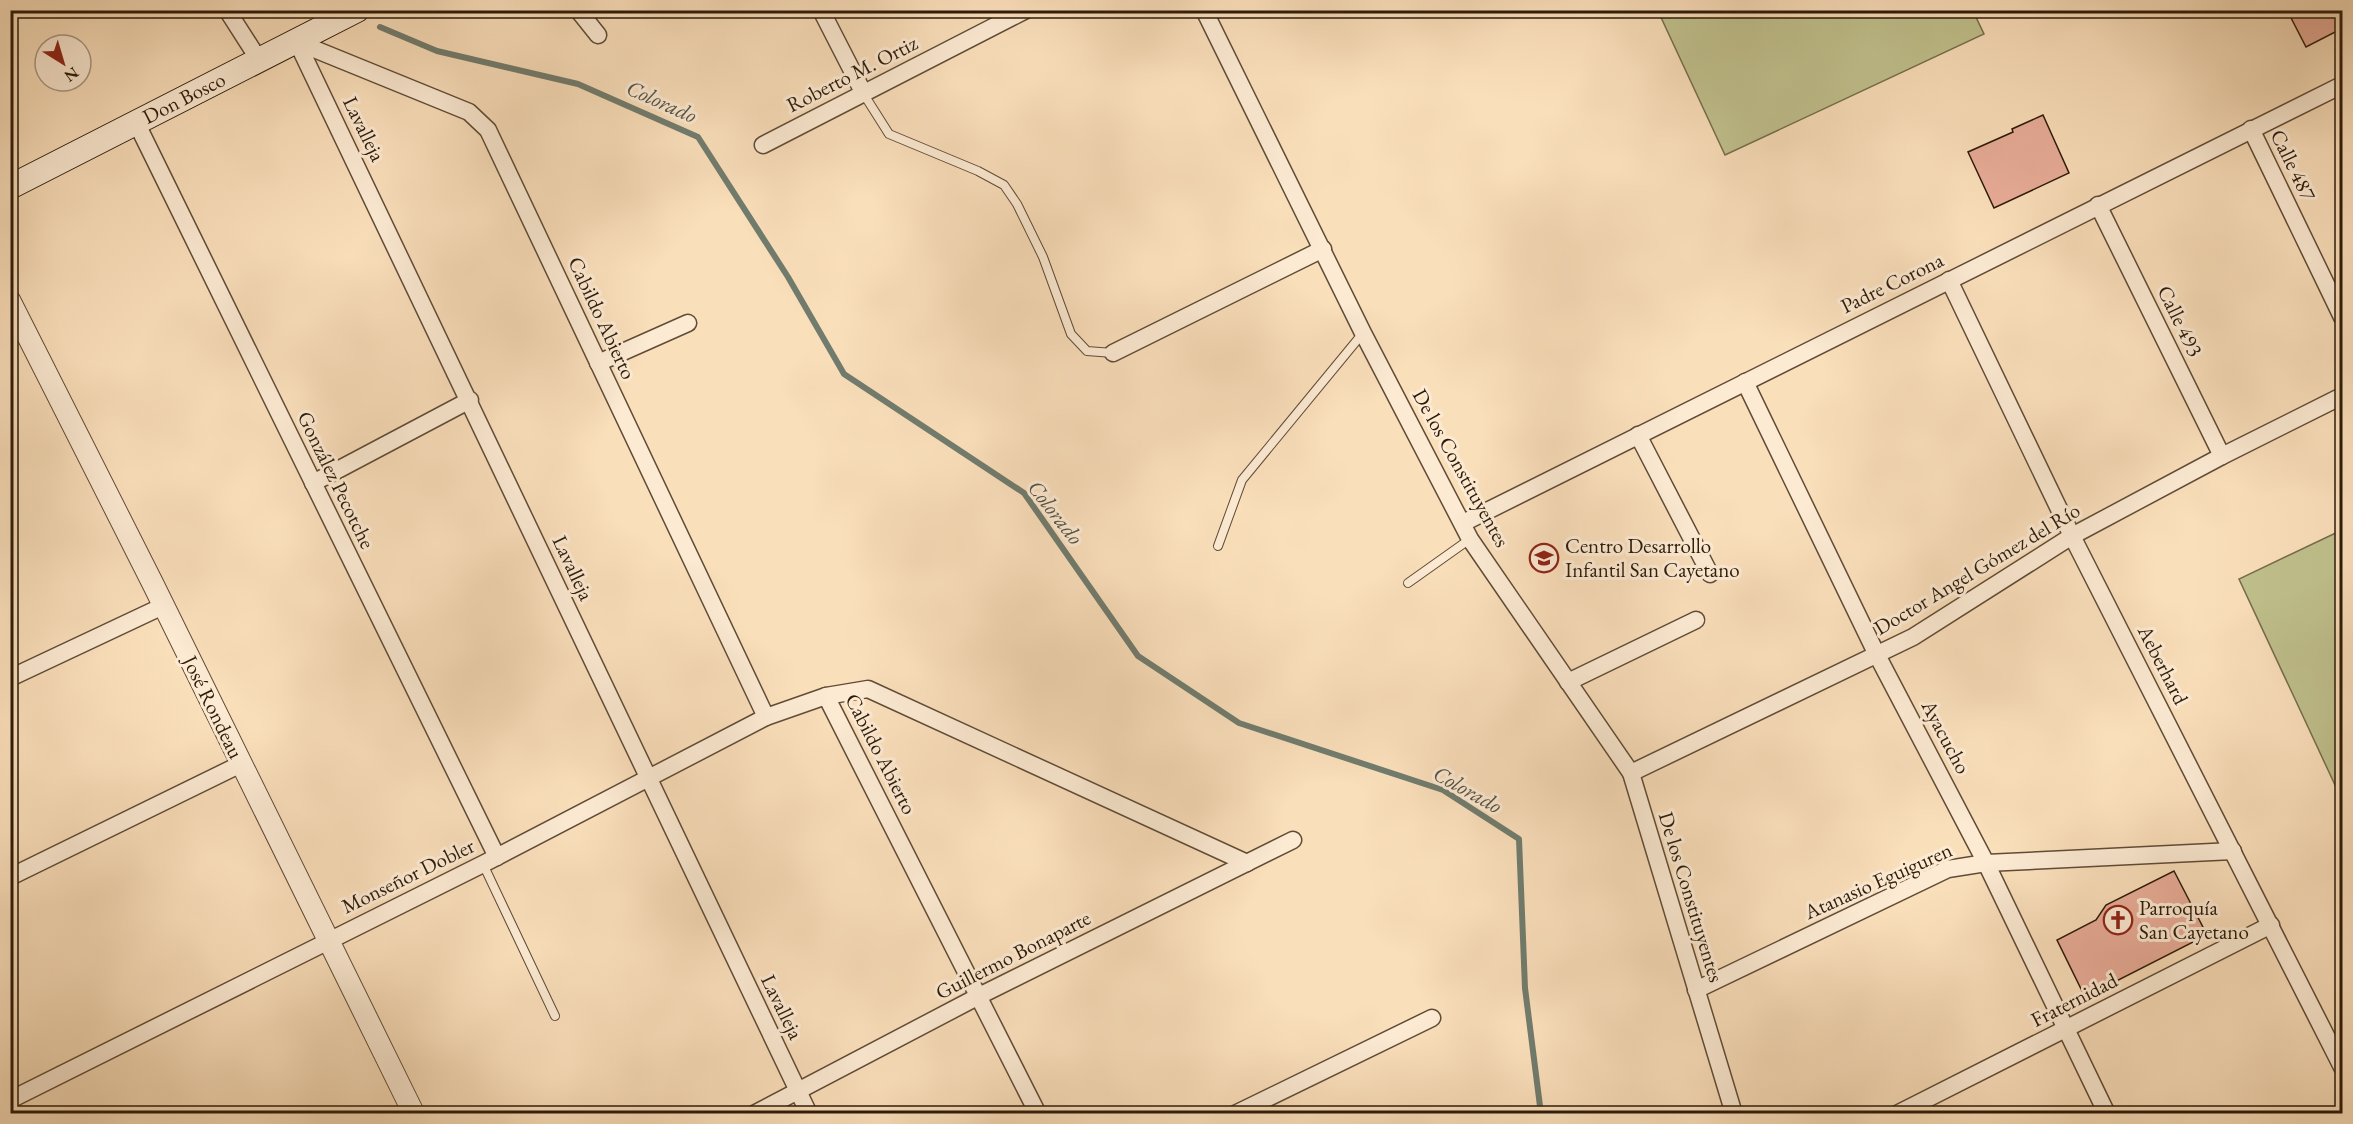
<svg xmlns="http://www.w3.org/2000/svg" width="2353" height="1124" font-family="'EB Garamond',serif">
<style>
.grass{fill:#c0c18e;stroke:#766e4c;stroke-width:1.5}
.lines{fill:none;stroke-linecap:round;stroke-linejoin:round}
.stream{stroke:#717c6e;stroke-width:6}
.building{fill:#e9ad99;stroke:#2d1b09;stroke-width:1.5}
.service-casing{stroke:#604c36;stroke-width:10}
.minor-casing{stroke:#604c36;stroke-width:19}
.tertiary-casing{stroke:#604c36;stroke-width:23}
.secondary-casing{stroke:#2d1b09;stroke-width:26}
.service{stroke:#fcead3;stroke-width:8}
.minor{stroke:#fcead3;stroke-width:16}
.tertiary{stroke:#fcead3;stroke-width:21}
.secondary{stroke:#fcead3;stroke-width:24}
.labels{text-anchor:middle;stroke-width:6;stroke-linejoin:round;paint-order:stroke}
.street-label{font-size:21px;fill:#2d1b09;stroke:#fcead3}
.poi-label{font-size:21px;fill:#2d1b09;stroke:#fcead3;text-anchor:start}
.water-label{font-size:22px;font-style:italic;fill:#555344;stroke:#fcead3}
</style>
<rect width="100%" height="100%" fill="#fadfbb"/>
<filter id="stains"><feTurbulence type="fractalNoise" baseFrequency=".00333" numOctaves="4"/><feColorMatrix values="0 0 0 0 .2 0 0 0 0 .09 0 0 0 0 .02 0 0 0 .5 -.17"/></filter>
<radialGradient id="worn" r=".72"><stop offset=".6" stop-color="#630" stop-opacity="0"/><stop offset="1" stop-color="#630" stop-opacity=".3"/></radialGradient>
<!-- grass -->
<g class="grass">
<polygon points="1658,11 1973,11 1984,34 1725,155"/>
<polygon points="2342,530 2342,800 2239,579"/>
</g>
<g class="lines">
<!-- stream -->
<polyline class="stream" points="380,27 437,51 578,84 698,137 788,277 844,374 1024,493 1138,656 1239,723 1443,790 1519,839 1525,988 1541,1114"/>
</g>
<!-- building -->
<g class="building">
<polygon points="2287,10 2343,10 2343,28 2306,47"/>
<polygon points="2043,115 2069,173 1994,208 1968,152 2013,132 2012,129"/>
<polygon points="2174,871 2207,935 2085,997 2057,940 2096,920 2106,905"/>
</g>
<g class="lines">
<!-- service casing -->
<g class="service-casing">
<g id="service">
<polyline points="863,93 889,134 978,171 1004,185 1017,204 1043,257 1071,334 1087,351 1113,353"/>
<polyline points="1218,546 1242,480 1363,333"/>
<polyline points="1408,583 1470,539"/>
<polyline points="483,864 555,1016"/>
</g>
</g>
<!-- minor casing -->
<g class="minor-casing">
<g id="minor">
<polyline points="227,10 259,60"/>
<polyline points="578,10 598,35"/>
<polyline points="821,10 863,92"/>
<polyline points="1204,10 1363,333 1470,539 1631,773 1734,1114"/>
<path d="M 297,42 C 469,398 636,757 809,1114"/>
<polyline points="297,42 469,112 488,130 766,717"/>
<polyline points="136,122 497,857"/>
<polyline points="2251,129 2342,317"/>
<polyline points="763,145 1026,10"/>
<polyline points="2098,205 2222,456"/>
<polyline points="1949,280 2072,536 2342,1067"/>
<polyline points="1113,353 1323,249"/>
<polyline points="598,363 688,323"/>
<polyline points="1745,382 1877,655 1986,863 2107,1114"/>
<polyline points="1638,435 1710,574"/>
<polyline points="313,483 470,400"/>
<polyline points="1463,523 2342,85"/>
<polyline points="10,678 163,606"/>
<polyline points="1568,682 1696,620"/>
<polyline points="826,696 1038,1114"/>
<polyline points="1631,773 1913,637 2072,536 2222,456 2342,396"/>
<polyline points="10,877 241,764"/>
<polyline points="1696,990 1948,869 1986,863 2233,851"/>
<polyline points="10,1100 483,864 766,717 826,696 868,689 1247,863"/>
<polyline points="754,1114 979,996 1293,840"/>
<polyline points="1235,1114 1432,1018"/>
<polyline points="1897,1114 2271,925"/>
</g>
</g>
<!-- tertiary casing -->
<g class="tertiary-casing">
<polyline id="tertiary" points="10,301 153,584 414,1114"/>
</g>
<!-- secondary casing -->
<g class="secondary-casing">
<polyline id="secondary" points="10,187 357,10"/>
</g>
<!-- service -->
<use href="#service" class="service"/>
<!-- minor -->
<use href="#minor" class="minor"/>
<!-- tertiary -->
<use href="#tertiary" class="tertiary"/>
<!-- secondary -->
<use href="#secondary" class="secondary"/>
</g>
<!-- icons -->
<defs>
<g id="school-ring" transform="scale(1.5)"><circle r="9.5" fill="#fcead3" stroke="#8f2418" stroke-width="1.5"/><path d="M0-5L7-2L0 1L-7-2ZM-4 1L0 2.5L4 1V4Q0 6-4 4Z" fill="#8f2418"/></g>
<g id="church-ring" transform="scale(1.5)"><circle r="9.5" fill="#fcead3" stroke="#8f2418" stroke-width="1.5"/><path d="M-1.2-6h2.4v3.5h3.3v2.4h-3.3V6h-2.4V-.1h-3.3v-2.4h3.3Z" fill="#8f2418"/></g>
</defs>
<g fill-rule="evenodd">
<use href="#school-ring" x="1544" y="558"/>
<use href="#church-ring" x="2118" y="920"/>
</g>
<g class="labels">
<!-- street labels -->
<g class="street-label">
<text transform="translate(852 74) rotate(-27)" y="7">Roberto M. Ortiz</text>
<text transform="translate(184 98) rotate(-27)" y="7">Don Bosco</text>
<text transform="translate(364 129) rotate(64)" y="7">Lavalleja</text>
<text transform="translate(2293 165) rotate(64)" y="7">Calle 487</text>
<text transform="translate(1892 283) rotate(-26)" y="7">Padre Corona</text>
<text transform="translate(602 318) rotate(65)" y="7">Cabildo Abierto</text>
<text transform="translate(2180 321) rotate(64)" y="7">Calle 493</text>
<text transform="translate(1461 468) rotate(61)" y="7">De los Constituyentes</text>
<text transform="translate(336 480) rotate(64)" y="7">González Pecotche</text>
<text transform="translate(573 568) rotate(65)" y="7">Lavalleja</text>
<text transform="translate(1977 569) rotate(-31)" y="7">Doctor Angel Gómez del Río</text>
<text transform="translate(2163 665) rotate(63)" y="7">Aeberhard</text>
<text transform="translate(213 707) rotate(64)" y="7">José Rondeau</text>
<text transform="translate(1946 737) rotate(62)" y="7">Ayacucho</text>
<text transform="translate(881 754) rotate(63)" y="7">Cabildo Abierto</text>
<text transform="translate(408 876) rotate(-26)" y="7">Monseñor Dobler</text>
<text transform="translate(1878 881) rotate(-24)" y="7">Atanasio Eguiguren</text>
<text transform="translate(1691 897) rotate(73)" y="7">De los Constituyentes</text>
<text transform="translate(1013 955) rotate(-27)" y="7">Guillermo Bonaparte</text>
<text transform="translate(2074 1000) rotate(-27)" y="7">Fraternidad</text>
<text transform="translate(782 1007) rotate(64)" y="7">Lavalleja</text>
</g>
<!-- poi labels -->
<g class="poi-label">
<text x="1565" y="553">Centro Desarrollo<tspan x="1565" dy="24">Infantil San Cayetano</tspan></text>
<text x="2139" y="915">Parroquía<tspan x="2139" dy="24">San Cayetano</tspan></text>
</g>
<!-- water labels -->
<g class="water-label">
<text transform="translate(662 101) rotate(24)" y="8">Colorado</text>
<text transform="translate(1056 512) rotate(52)" y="8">Colorado</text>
<text transform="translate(1468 789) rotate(29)" y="8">Colorado</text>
</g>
</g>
<!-- margin -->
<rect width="2353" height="1124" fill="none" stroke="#fadfbb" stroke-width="36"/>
<rect x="12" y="12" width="2329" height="1100" fill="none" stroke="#2d1b09" stroke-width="3"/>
<rect x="18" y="18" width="2317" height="1088" fill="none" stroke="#2d1b09" stroke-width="1.5"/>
<!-- north arrow -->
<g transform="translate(63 63) rotate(143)"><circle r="28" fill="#fcead3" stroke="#a99782" stroke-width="1.5"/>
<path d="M0-4.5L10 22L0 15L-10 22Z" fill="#8f2418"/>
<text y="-9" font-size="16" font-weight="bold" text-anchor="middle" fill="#2d1b09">N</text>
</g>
<rect width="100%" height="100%" filter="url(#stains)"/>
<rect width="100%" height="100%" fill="url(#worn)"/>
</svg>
